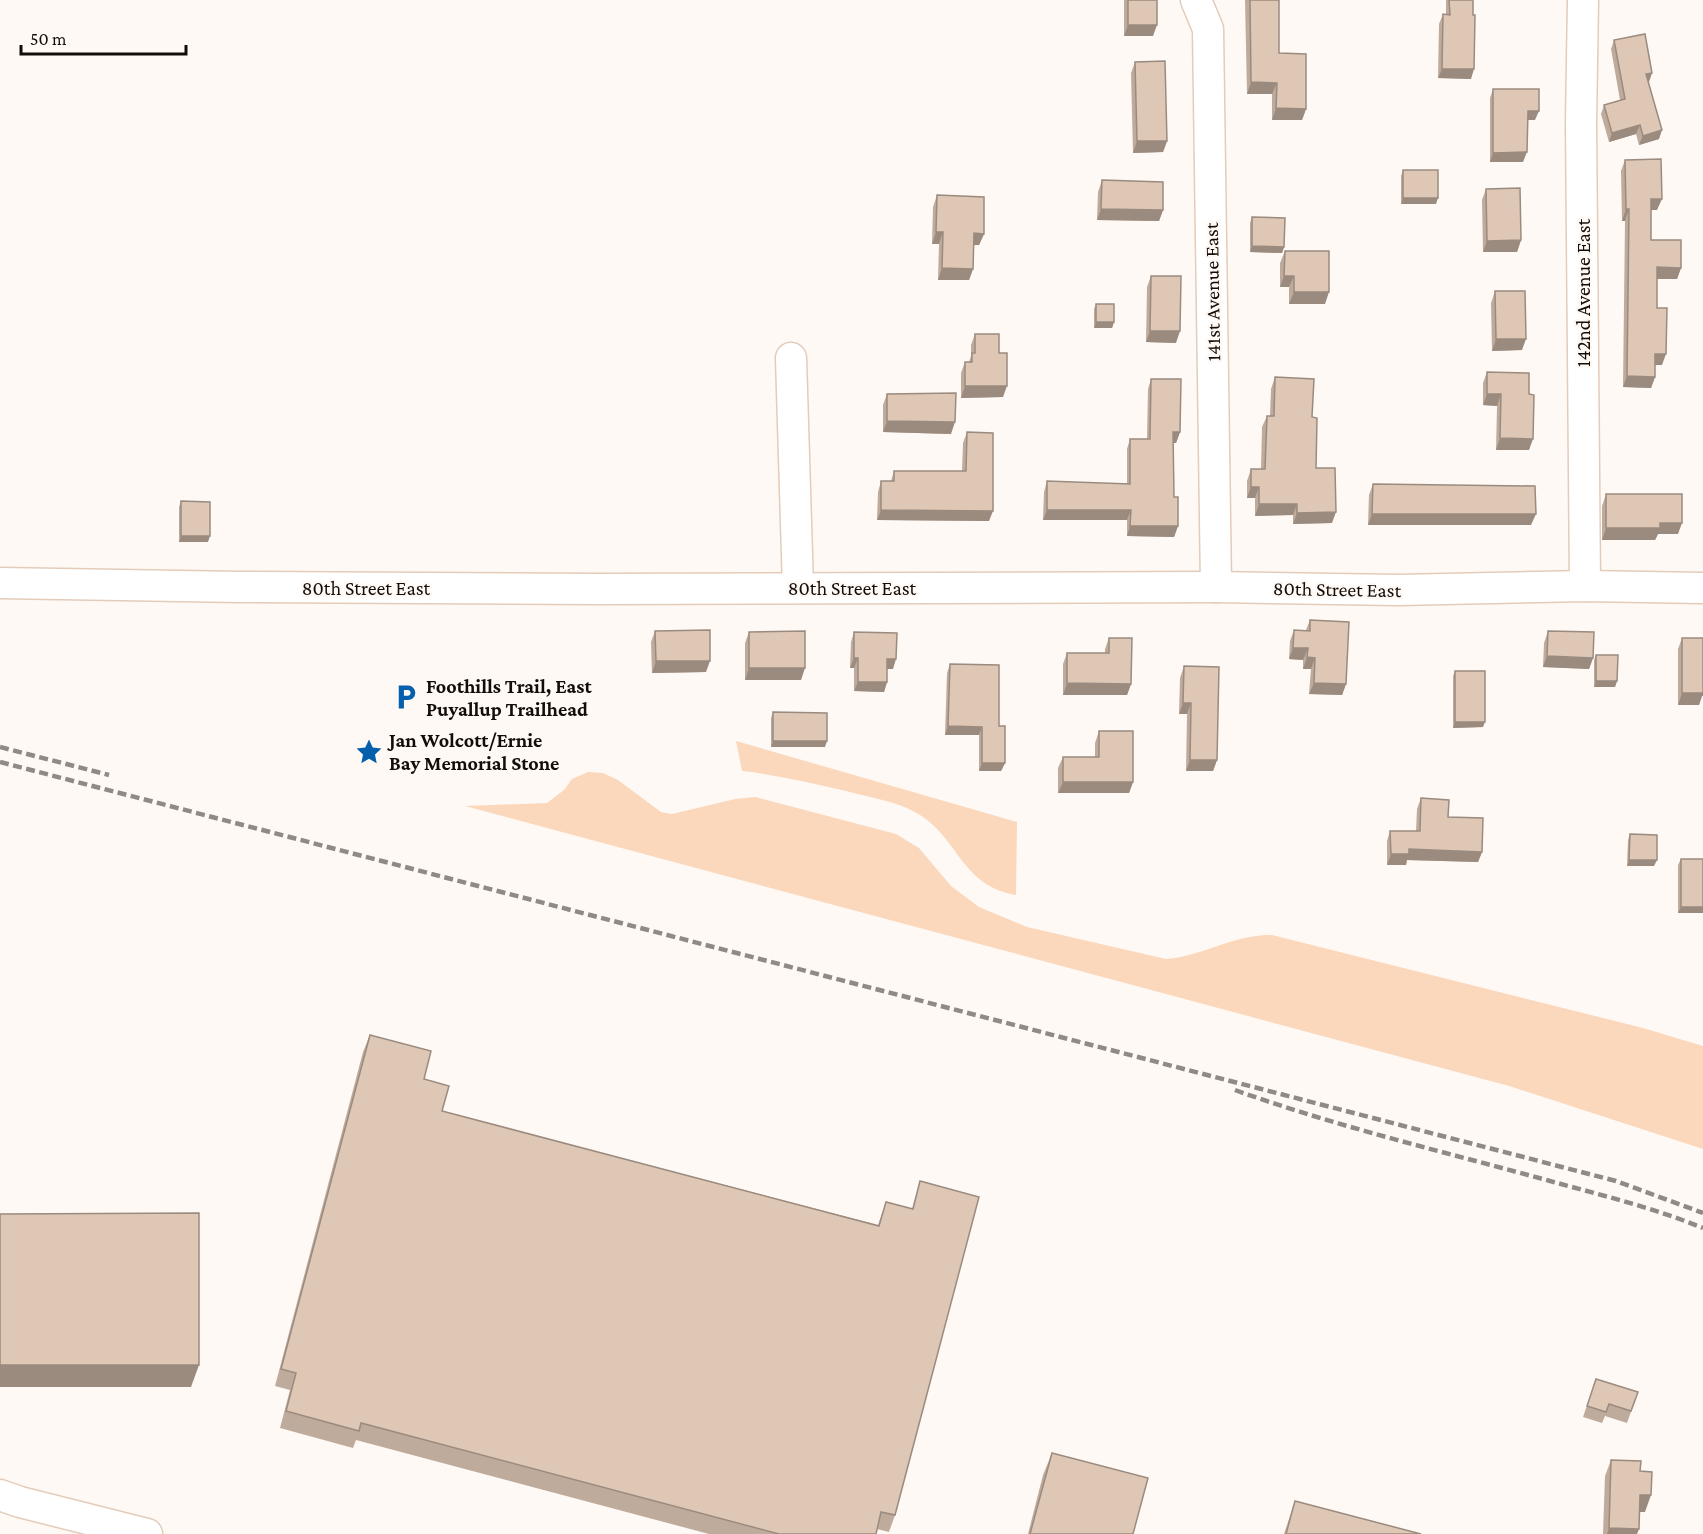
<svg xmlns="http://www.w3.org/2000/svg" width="1703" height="1534" font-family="'Crimson Pro',serif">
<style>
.green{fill:#fbd8bc}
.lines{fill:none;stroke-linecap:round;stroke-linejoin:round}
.minor-casing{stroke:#e3ccba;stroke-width:33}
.minor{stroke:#fff;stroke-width:30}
.rail{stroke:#908a86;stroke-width:4.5;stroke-dasharray:9 4.5;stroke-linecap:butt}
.wall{fill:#bfab9c}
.shaded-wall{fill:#9b8b7f}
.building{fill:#dec7b5;stroke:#9b8b7f;stroke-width:1.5}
.labels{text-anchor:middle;stroke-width:5;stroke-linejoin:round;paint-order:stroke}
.street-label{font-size:20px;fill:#140c07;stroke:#fef9f5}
.poi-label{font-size:20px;font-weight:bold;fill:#140c07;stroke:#fef9f5;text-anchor:start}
</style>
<rect width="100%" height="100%" fill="#fef9f5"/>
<!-- green -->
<g class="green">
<path d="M 736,741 L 1017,822 L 1016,895 C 962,886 960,841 920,815 C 898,801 871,798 846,791 C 811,783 778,775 742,771 Z"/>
<path d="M 588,772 L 603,773 L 618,780 L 661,812 L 672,814 L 735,799 L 755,797 L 896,834 L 919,848 L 951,886 L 979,907 L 1027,927 L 1166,959 C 1203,956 1235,934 1272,935 L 1643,1028 L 1703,1046 L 1703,1149 L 1509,1086 L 465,806 L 547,803 L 564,790 L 572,779 Z"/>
</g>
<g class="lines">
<!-- minor casing -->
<g class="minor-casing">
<g id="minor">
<polyline points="1196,0 1208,29 1216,587"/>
<polyline points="1583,0 1581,123 1585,586"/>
<polyline points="791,358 798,588"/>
<polyline points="0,583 240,587 599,589 1216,587 1398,590 1585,586 1703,588"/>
<polyline points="0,1495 20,1502 147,1534"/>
</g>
</g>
<!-- minor -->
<use href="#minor" class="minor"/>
<!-- rail -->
<g class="rail">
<polyline points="0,747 109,775"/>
<polyline points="0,762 1616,1181 1703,1213"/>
<path d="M 1235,1090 C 1338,1127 1445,1152 1550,1181 C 1601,1195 1654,1208 1703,1228"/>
</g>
</g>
<!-- wall -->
<g class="wall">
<polygon points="1124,0 1157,0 1153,36 1124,36"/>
<polygon points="1245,0 1279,0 1279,53 1306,109 1302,120 1272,120 1272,94 1247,94"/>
<polygon points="1446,0 1473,0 1471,79 1438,78 1439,24 1443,14 1446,15"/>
<polygon points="1614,40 1652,73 1648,82 1659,139 1639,145 1636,134 1609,142 1601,114 1604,105 1620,100 1611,49"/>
<polygon points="1135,62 1167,141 1163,152 1133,153 1131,73"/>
<polygon points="1493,89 1535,120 1528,120 1523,162 1490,162 1490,98"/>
<polygon points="1625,160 1657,210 1651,210 1651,240 1681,268 1677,279 1657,279 1657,308 1662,365 1655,365 1655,377 1651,388 1623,387 1625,221 1622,221 1621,171"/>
<polygon points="1403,170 1436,204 1401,204 1401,176"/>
<polygon points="1102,180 1163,210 1159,221 1097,220 1098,192"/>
<polygon points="1486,189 1521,240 1517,252 1483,252 1482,200"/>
<polygon points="937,195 984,234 979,245 974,245 973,269 969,280 938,280 939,244 932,244 933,207"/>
<polygon points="1252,217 1284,247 1282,253 1250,252 1250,223"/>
<polygon points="1285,251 1325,304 1289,304 1289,287 1280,287 1280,263"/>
<polygon points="1151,276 1176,343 1146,342 1147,287"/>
<polygon points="1495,291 1522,350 1492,351 1491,303"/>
<polygon points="1096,304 1114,322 1112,328 1094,328 1094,309"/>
<polygon points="975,334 999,353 1003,397 961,398 961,373 965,362 969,362 971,356 971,345"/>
<polygon points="1487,372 1529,394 1529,450 1496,450 1497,406 1483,405 1483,383"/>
<polygon points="1275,377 1312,417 1316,468 1332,523 1293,524 1293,515 1255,516 1255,498 1247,498 1247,481 1251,469 1261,469 1262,427 1267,416 1270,416 1271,389"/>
<polygon points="1151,379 1180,432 1176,443 1173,443 1174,497 1178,526 1174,537 1127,536 1127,520 1043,520 1044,492 1047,481 1127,484 1127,449 1130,439 1147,439 1148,389"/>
<polygon points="887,394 951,434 883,432 883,405"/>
<polygon points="967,432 989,521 877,520 878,492 881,481 891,481 894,471 962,471 963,443"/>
<polygon points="1373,484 1531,525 1368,525 1369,495"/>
<polygon points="1606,494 1678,534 1658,534 1655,540 1602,540 1602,506"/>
<polygon points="181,501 208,542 179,542 179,507"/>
<polygon points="1310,620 1346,684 1342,695 1309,694 1311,669 1303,669 1303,660 1289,659 1290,641 1294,630 1306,630"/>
<polygon points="655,631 706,672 652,673 651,642"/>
<polygon points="1548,631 1593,658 1589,669 1543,667 1544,643"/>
<polygon points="749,632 801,680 745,680 745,643"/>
<polygon points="854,632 893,669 887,669 887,682 884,692 854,691 854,668 850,668 851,642"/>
<polygon points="1109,638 1131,684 1127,695 1063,695 1063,664 1067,653 1105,653 1105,649"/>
<polygon points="1682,638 1703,696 1702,696 1699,705 1678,705 1678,649"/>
<polygon points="1596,655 1617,681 1615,687 1594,687 1594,660"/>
<polygon points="950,664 999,726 1005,763 1001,771 979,771 979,735 945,735 947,673"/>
<polygon points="1184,666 1217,760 1213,771 1186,771 1187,714 1179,714 1180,678"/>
<polygon points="1455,671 1483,727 1453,728 1453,676"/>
<polygon points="773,712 825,747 771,747 771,718"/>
<polygon points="1099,731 1133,782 1129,793 1058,793 1058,768 1063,757 1095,757 1095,743"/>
<polygon points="1421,798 1448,817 1482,852 1478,862 1407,860 1406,865 1387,865 1387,841 1390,831 1416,831 1417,809"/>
<polygon points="1630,834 1654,866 1627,866 1628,840"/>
<polygon points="1681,859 1703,913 1678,913 1678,865"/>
<polygon points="370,1035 424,1079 442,1111 878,1225 886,1202 912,1209 920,1181 895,1515 889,1532 877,1529 876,1534 709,1534 356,1440 353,1448 280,1428 290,1390 275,1386 363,1052"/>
<polygon points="1596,1379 1638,1392 1627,1423 1605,1416 1602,1423 1583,1417"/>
<polygon points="1052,1453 1133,1534 1028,1534 1043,1475"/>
<polygon points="1611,1460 1640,1471 1645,1512 1640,1512 1637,1534 1603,1534 1605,1476"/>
<polygon points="1295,1501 1421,1534 1284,1534"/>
</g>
<!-- shaded-wall -->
<g class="shaded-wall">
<polygon points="1128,25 1157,25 1153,36 1124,36"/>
<polygon points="1442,69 1474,69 1471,79 1438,78"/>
<polygon points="1652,73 1649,82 1643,83 1646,74"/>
<polygon points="1251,82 1277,83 1272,94 1247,94"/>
<polygon points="1276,108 1306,109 1302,120 1272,120"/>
<polygon points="1528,111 1539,111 1535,120 1524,120"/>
<polygon points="1640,125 1636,134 1609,142 1612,133"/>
<polygon points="1662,130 1659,139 1639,145 1643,136"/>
<polygon points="1137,141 1167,141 1163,152 1133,153"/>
<polygon points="1527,152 1523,162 1490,162 1493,153"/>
<polygon points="1403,198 1438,198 1436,204 1401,204"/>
<polygon points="1651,199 1662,199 1657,210 1647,210"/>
<polygon points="1101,209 1163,210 1159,221 1097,220"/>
<polygon points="1626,209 1629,209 1625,221 1622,221"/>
<polygon points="936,232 943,232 939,244 932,244"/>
<polygon points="974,233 984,234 979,245 970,245"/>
<polygon points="1521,240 1517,252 1483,252 1487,241"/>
<polygon points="1252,246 1284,247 1282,253 1250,252"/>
<polygon points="1657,267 1681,268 1677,279 1653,279"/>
<polygon points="942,268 973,269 969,280 938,280"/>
<polygon points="1284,276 1294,276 1289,287 1280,287"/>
<polygon points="1294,292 1329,292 1325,304 1289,304"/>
<polygon points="1096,322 1114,322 1112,328 1094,328"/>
<polygon points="1150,331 1180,331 1176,343 1146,342"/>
<polygon points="1496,339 1526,339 1522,350 1492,351"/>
<polygon points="1655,354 1666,354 1662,365 1651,365"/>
<polygon points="1627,376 1655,377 1651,388 1623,387"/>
<polygon points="965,386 1007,386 1003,397 961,398"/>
<polygon points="1487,394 1501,394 1497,406 1483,405"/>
<polygon points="887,421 955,422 951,434 883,432"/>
<polygon points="1173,432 1180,432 1176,443 1169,443"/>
<polygon points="1500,438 1533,439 1529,450 1496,450"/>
<polygon points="1251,487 1259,487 1255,498 1247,498"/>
<polygon points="1259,504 1297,504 1293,515 1255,516"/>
<polygon points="881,510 993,511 989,521 877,520"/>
<polygon points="1047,510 1131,510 1127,520 1043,520"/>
<polygon points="1336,512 1332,523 1293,524 1297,513"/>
<polygon points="1372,514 1536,514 1531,525 1368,525"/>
<polygon points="1660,523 1682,523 1678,534 1658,534 1655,540 1602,540 1606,528"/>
<polygon points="1130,526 1178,526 1174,537 1127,536"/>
<polygon points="181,536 210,536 208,542 179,542"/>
<polygon points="1293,648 1308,648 1303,660 1289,659"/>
<polygon points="1547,656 1593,658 1589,669 1543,667"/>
<polygon points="1307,657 1315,658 1311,669 1303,669"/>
<polygon points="854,658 858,658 854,668 850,668"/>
<polygon points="887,659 896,659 893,669 884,669"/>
<polygon points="656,661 710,661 706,672 652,673"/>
<polygon points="749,668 805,668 801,680 745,680"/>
<polygon points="1596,681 1617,681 1615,687 1594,687"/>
<polygon points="858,682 887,682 884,692 854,691"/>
<polygon points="1067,683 1131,684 1127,695 1063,695"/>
<polygon points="1314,683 1346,684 1342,695 1309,694"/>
<polygon points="1703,685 1703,696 1702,696 1699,705 1678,705 1682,693"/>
<polygon points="1183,703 1191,703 1187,714 1179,714"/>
<polygon points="1455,722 1485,722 1483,727 1453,728"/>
<polygon points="948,726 982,727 979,735 945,735"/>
<polygon points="773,741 827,741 825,747 771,747"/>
<polygon points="1190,760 1217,760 1213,771 1186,771"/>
<polygon points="982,763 1005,763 1001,771 979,771"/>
<polygon points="1063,782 1133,782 1129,793 1058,793"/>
<polygon points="1409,849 1482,852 1478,862 1407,860 1406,865 1387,865 1391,854"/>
<polygon points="1629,860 1657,860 1654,866 1627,866"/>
<polygon points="1681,907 1703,907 1703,913 1678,913"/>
<polygon points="0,1365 199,1365 191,1387 0,1387"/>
<polygon points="1640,1495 1651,1495 1645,1512 1634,1512"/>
<polygon points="1609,1528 1639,1529 1637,1534 1607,1534"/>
</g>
<!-- building -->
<g class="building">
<rect x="1128" y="0" width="29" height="25"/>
<polygon points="1250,0 1279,0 1279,53 1306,54 1306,109 1276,108 1277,83 1251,82"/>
<polygon points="1449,0 1473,0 1473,15 1475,15 1474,69 1442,69 1443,14 1450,15"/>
<polygon points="1645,34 1652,73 1646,74 1662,130 1643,136 1640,125 1612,133 1604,105 1625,99 1614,40"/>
<polygon points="1165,61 1167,141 1137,141 1135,62"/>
<polygon points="1493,89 1539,89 1539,111 1528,111 1527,152 1493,153"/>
<polygon points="1661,159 1662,199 1651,199 1651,240 1681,240 1681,268 1657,267 1657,308 1667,308 1666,354 1655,354 1655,377 1627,376 1629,209 1626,209 1625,160"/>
<rect x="1403" y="170" width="35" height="28"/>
<polygon points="1102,180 1163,182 1163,210 1101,209"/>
<polygon points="1520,188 1521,240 1487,241 1486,189"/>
<polygon points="937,195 984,197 984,234 974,233 973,269 942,268 943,232 936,232"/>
<polygon points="1252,217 1285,218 1284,247 1252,246"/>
<polygon points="1285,251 1329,251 1329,292 1294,292 1294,276 1284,276"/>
<polygon points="1151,276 1181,276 1180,331 1150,331"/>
<polygon points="1495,291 1525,291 1526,339 1496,339"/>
<rect x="1096" y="304" width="18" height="18"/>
<polygon points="975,334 999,334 999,353 1007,353 1007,386 965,386 965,362 972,362 972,353 975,353"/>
<polygon points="1487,372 1529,373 1529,394 1534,395 1533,439 1500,438 1501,394 1487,394"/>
<polygon points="1275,377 1314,379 1312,417 1317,418 1316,468 1335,468 1336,512 1297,513 1297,504 1259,504 1259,487 1251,487 1251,469 1265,469 1267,416 1274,416"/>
<polygon points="1151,379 1181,379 1180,432 1173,432 1174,497 1178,497 1178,526 1130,526 1131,510 1047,510 1047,481 1130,484 1130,439 1150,439"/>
<polygon points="956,393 955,422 887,421 887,394"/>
<polygon points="967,432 993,433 993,511 881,510 881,481 894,481 894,471 966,471"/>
<polygon points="1373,484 1535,486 1536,514 1372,514"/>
<polygon points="1606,494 1682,494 1682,523 1660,523 1660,528 1606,528"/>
<polygon points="181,501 210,502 210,536 181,536"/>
<polygon points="1310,620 1349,622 1346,684 1314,683 1315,658 1307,657 1308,648 1293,648 1294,630 1310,631"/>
<polygon points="710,630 710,661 656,661 655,631"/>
<polygon points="805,631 805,668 749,668 749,632"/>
<polygon points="1548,631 1594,632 1593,658 1547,656"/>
<polygon points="854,632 897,633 896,659 887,659 887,682 858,682 858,658 854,658"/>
<polygon points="1109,638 1132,638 1131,684 1067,683 1067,653 1109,653"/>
<rect x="1682" y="638" width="21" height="55"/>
<polygon points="1596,655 1618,655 1617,681 1596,681"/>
<polygon points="950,664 999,665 999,726 1005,726 1005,763 982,763 982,727 948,726"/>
<polygon points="1184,666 1219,667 1217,760 1190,760 1191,703 1183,703"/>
<rect x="1455" y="671" width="30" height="51"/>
<polygon points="773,712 827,713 827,741 773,741"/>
<polygon points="1099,731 1133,731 1133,782 1063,782 1063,757 1099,757"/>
<polygon points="1421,798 1449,800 1448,817 1483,818 1482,852 1409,849 1409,854 1391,854 1390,831 1420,831"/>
<polygon points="1630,834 1657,835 1657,860 1629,860"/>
<rect x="1681" y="859" width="22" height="48"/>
<polygon points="370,1035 431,1051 424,1079 449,1086 442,1111 879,1226 886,1202 913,1209 920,1181 979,1197 895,1515 881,1512 876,1534 779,1534 361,1423 359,1431 286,1411 296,1373 281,1369"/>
<polygon points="199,1213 199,1365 0,1365 0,1214"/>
<polygon points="1596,1379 1638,1392 1631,1411 1609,1404 1606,1412 1587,1406"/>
<polygon points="1052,1453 1148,1478 1133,1534 1030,1534"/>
<polygon points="1611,1460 1641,1461 1640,1471 1652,1472 1651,1495 1640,1495 1639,1529 1609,1528"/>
<polygon points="1295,1501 1421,1534 1286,1534"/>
</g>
<!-- icons -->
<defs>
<g id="parking-bare" transform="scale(2.07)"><path d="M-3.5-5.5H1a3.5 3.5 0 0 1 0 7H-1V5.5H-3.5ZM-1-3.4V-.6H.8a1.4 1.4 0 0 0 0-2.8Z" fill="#045fac" stroke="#fef9f5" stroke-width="2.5" paint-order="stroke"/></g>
<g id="sight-bare" transform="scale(2.07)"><path d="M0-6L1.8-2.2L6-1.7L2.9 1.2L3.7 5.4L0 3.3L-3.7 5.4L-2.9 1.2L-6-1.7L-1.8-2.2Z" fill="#045fac" stroke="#fef9f5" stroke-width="2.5" paint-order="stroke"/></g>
</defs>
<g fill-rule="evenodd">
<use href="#parking-bare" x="406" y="697"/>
<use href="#sight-bare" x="369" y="752"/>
</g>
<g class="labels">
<!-- street labels -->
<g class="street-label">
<text transform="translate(1212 292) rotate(-91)" y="7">141st Avenue East</text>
<text transform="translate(1583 293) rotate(-90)" y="7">142nd Avenue East</text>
<text x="366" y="595">80th Street East</text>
<text x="852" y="595">80th Street East</text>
<text transform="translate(1337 589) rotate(1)" y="7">80th Street East</text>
</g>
<!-- poi labels -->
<g class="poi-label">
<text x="426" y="693">Foothills Trail, East<tspan x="426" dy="23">Puyallup Trailhead</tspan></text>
<text x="389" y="747">Jan Wolcott/Ernie<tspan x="389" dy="23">Bay Memorial Stone</tspan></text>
</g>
</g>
<!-- scale -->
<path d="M21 45v9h165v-9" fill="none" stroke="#140c07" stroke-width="3"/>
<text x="30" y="45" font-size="18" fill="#140c07" stroke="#fef9f5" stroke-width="4.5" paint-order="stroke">50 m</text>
</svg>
